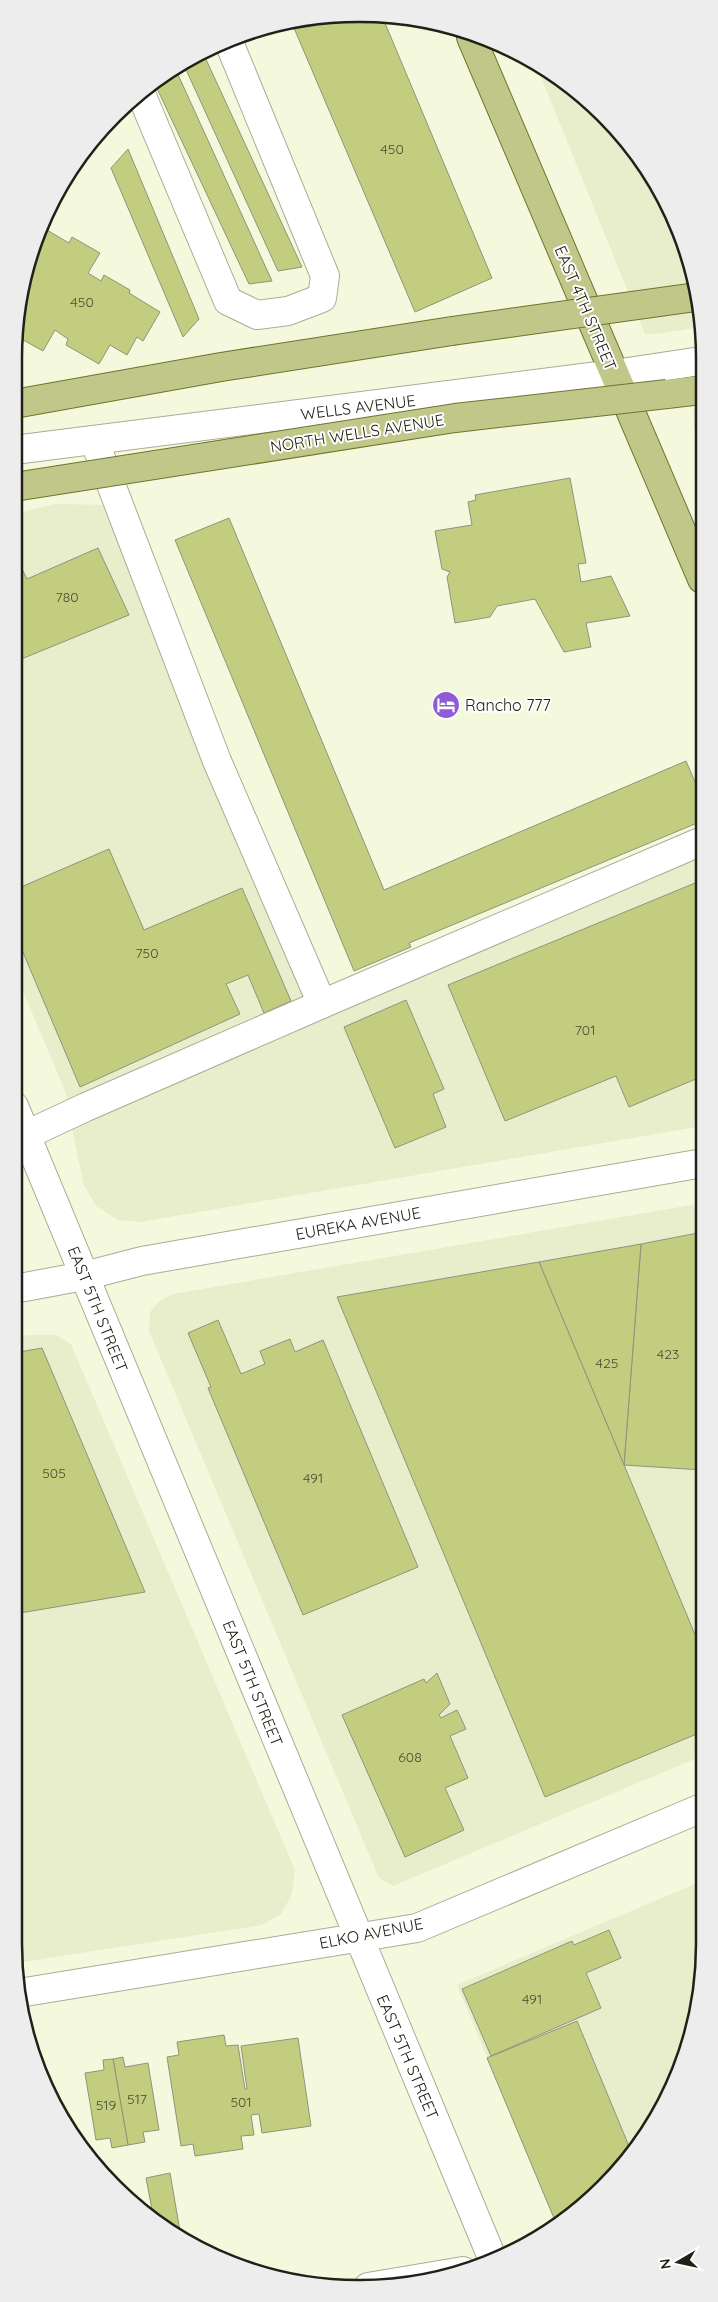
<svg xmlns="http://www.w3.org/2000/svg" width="718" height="2302" font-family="Quicksand,sans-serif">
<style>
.built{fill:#e8edcc}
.building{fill:#c3cd80;stroke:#90937b}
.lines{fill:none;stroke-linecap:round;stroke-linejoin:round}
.minor-casing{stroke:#a9ad94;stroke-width:30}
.major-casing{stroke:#6d752d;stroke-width:30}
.minor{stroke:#fff;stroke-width:28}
.major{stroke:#c1c788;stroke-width:28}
.major-bridge-casing{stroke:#6d752d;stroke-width:30;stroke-linecap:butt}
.major-bridge{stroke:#c1c788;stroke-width:28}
.labels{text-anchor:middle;stroke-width:4;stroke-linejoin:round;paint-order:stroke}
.number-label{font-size:14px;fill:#494d32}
.street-label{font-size:16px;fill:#202218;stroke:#fff}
.poi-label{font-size:16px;fill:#202218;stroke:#fff;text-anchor:start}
.rim{fill:none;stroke:#202218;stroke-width:2.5}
</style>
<rect width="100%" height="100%" fill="#f4f9de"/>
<!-- built -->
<g class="built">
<polygon points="535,62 618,131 669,207 701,314 701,327 657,334 645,334"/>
<polygon points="701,402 701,447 694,428 693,409"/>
<polygon points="55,504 120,505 322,1004 702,841 703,1126 140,1222 118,1220 96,1206 83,1183 65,1091 14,970 14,514"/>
<polygon points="14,1183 19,1196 19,1218 14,1229"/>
<polygon points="703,1203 704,1755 393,1886 379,1878 149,1331 150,1312 159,1301 173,1294"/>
<polygon points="28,1335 56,1335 71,1344 295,1870 292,1894 281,1914 262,1925 16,1963 14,1943 14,1337"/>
<polygon points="704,1880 704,1943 698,2011 678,2075 646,2135 569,2217 557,2225 457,1985"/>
</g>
<!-- building -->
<g class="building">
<polygon points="359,14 382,16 492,278 415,312 291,21"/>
<polygon points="203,53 302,267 278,271 183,63"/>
<polygon points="175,68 272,281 249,284 154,82"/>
<polygon points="128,149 199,319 183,337 111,168"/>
<polygon points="40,226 69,243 72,237 100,253 88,273 101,281 104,275 130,290 129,293 160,312 143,341 137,337 127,355 110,345 99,364 66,345 68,339 55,330 43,351 16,336 20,291"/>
<polygon points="570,478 586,563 578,564 581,582 611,576 630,616 586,623 591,647 564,652 535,599 497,606 490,617 455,623 447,577 450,572 442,569 435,531 472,525 468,502 476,500 475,495"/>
<polygon points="229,518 384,890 686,761 702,798 702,821 409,943 411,947 354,971 175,540"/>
<polygon points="98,548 129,615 14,662 14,558 16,557 27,579"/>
<polygon points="109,849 144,930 242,888 291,1001 264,1013 248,975 226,984 240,1014 80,1087 14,931 14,890"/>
<polygon points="700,881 702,886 703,1076 629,1107 616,1076 505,1121 448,985"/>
<polygon points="406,1000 444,1089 433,1094 446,1127 395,1148 344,1027"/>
<polygon points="703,1232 703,1470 624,1465 641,1244"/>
<polygon points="641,1244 624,1465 539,1262"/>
<polygon points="539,1262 704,1656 704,1731 545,1797 337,1297"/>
<polygon points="218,1320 241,1374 265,1364 260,1351 290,1339 295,1352 323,1340 418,1567 303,1615 208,1388 211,1387 188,1333"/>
<polygon points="42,1348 145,1592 14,1614 14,1353"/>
<polygon points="437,1673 450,1704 439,1715 441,1718 457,1710 466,1729 450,1736 468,1778 445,1788 464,1830 405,1857 342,1715 424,1679 426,1683"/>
<polygon points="609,1930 621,1958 586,1973 601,2008 491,2056 462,1989 572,1941 574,1945"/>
<polygon points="577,2021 631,2151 569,2217 556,2223 487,2058"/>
<polygon points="224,2035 226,2046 238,2045 245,2089 247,2089 241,2046 298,2038 311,2126 262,2133 259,2114 251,2115 254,2135 241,2136 243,2149 195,2156 193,2144 181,2146 167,2057 179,2055 177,2042"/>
<polygon points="123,2057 125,2067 148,2063 159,2130 143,2132 145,2142 128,2145 113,2059"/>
<polygon points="113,2059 128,2145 112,2148 110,2138 96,2140 85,2073 104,2070 103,2060"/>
<polygon points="170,2173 181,2237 154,2220 146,2178"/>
</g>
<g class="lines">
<!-- minor casing -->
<g class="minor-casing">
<g id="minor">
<polyline points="141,94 228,301 257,315 288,311 322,298 325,276 228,40"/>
<polyline points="94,440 217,761 322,1004 702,841"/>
<polyline points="14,450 614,374 701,361"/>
<polyline points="14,1106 493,2260"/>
<polyline points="26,1135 86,1107 322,1004"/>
<polyline points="14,1289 84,1276 142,1261 703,1163"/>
<polyline points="19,1993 417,1928 704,1807"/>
<polyline points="368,2287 463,2271"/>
</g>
</g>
<!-- major casing -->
<g class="major-casing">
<g id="major">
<polyline points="471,37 702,579"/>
<polyline points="667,394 701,390"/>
<polyline points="14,404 221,367 452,331"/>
</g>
</g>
<!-- minor -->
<use href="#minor" class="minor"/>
<!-- major -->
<use href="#major" class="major"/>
<!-- major-bridge casing -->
<g class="major-bridge-casing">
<g id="major-bridge">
<polyline points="452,331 696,297"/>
<polyline points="14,487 455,418 667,394"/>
</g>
</g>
<!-- major-bridge -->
<use href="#major-bridge" class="major-bridge"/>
</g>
<!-- icons -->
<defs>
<g id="hotel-disc" transform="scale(1.4375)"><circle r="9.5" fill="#905bd4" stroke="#fff"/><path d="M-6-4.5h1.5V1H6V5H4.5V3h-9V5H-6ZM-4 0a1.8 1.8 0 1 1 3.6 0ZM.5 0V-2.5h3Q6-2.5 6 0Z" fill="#fff"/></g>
</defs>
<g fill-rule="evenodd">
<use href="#hotel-disc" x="446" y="705"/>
</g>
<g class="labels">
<!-- number labels -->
<g class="number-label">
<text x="392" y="154">450</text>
<text x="82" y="307">450</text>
<text x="67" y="602">780</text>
<text x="147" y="958">750</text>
<text x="585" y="1035">701</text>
<text x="668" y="1359">423</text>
<text x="607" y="1368">425</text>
<text x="54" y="1478">505</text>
<text x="313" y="1483">491</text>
<text x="410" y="1762">608</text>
<text x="532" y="2004">491</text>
<text x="137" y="2104">517</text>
<text x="241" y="2107">501</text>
<text x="106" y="2110">519</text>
</g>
<!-- street labels -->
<g class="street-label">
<text transform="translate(586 308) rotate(67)" y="6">EAST 4TH STREET</text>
<text transform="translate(358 407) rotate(-7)" y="6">WELLS AVENUE</text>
<text transform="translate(357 433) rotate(-9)" y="6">NORTH WELLS AVENUE</text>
<text transform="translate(358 1223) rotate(-10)" y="6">EUREKA AVENUE</text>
<text transform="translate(98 1309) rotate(68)" y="6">EAST 5TH STREET</text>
<text transform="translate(253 1683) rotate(68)" y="6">EAST 5TH STREET</text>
<text transform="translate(371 1933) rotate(-11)" y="6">ELKO AVENUE</text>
<text transform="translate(408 2057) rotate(67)" y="6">EAST 5TH STREET</text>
</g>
<!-- poi labels -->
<g class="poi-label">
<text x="465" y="711">Rancho 777</text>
</g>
</g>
<!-- crop -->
<path d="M0 0H718V2302H0ZM358 22H360A336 336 0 0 1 696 358V1944A336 336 0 0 1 360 2280H358A336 336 0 0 1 22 1944V358A336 336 0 0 1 358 22Z" fill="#ededed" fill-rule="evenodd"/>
<path class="rim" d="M358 22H360A336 336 0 0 1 696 358V1944A336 336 0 0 1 360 2280H358A336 336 0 0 1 22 1944V358A336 336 0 0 1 358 22Z"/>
<!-- north arrow -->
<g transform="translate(678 2262) rotate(261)" stroke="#ffffff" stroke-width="4" paint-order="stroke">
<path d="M0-4L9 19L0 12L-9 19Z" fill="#202218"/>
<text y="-8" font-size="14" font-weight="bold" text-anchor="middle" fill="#202218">N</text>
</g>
</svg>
